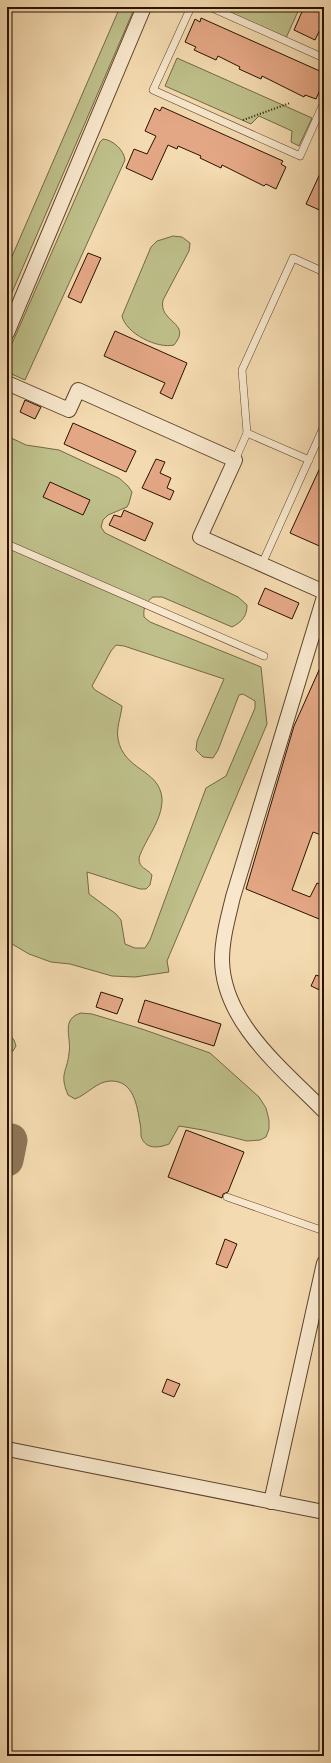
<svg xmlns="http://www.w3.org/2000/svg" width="331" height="1763" font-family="Vollkorn,serif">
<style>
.green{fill:#bebf8a;stroke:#746845;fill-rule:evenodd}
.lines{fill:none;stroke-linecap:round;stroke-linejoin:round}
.taxiway{stroke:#8e7658;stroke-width:33}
.building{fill:#e4a785;stroke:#291200}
.lane-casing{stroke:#5c442c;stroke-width:8}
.street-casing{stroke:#5c442c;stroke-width:16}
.path{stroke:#291200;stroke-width:2;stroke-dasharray:1 2;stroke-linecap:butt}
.lane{stroke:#f8e7cc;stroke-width:7}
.street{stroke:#f8e7cc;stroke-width:14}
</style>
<rect width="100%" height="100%" fill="#f4dab0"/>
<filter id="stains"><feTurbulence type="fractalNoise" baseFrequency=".005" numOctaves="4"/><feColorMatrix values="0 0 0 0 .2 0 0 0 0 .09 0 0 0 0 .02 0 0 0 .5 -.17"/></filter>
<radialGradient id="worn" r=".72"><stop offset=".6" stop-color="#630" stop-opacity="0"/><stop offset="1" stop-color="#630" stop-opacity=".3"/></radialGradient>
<!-- green -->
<g class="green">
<polygon points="120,7 135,7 7,304 7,268"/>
<polygon points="218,7 300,7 286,38"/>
<polygon points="177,58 312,118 299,146 291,142 292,131 259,116 251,124 165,86"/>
<path d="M 103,139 C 113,140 124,150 125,160 L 25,380 L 7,372 L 7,355 L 100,142 Z"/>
<path d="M 173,236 L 182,237 L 190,243 L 189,251 L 163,300 C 158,323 193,322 174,345 C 158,349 126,334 122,316 L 151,247 L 157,241 Z"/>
<path d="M 7,436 L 26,445 L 59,450 L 119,478 L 128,486 L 132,492 L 129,503 L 127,507 L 108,515 L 103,520 L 101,527 L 105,533 L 238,597 L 247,605 C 247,616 242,622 232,627 L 162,597 L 153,597 C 146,602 143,607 144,617 L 150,622 L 261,667 L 267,724 L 167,961 L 169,972 L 135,977 L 112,976 L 70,964 L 51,962 L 29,954 L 7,941 ZM 116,645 L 124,646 L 224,679 L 197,741 L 196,750 L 203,757 L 213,758 L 218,750 L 239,695 L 243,694 L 255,701 L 255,708 L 226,776 L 206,788 L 150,940 L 145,948 L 135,948 L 125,944 L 121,920 L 116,914 L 89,894 L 87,872 L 140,889 L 146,889 L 150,885 L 152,875 C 147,868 139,869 139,858 C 145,839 163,820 162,798 C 159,769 124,771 118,739 C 116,728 121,717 122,706 L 95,690 L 92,686 L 111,651 Z"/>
<path d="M 81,1013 L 92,1014 L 142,1029 L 210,1053 L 259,1097 L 266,1108 L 269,1120 L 269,1129 L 266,1137 L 260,1140 L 247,1141 L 203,1130 L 179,1126 L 169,1144 C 159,1148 145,1150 141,1136 C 141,1132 141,1127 140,1123 C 137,1106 134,1080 110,1081 C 96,1082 88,1094 75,1099 L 68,1095 C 59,1073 67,1073 69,1053 C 72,1038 60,1019 81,1013 Z"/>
<polygon points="7,1032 14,1040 16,1046 13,1051 7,1053"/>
</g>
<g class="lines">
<!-- taxiway -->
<polyline class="taxiway" points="7,1139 11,1140 7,1160"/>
</g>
<!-- building -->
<g class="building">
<polygon points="304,7 324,7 324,21 315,40 294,30"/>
<polygon points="201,18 322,72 320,75 324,77 324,81 316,99 305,95 304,97 262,76 261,79 239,69 240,67 218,56 216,60 194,50 196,47 185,42 195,19 200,22"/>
<polygon points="162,107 283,161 281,164 286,167 276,189 266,184 264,186 222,165 221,168 200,158 201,156 178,146 177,149 168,145 152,180 126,168 134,149 147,154 156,136 145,131 155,108 160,111"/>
<polygon points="324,165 324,212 306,204"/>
<polygon points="88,253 101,258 81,303 68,297"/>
<polygon points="115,331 187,363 172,399 160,393 165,383 104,356"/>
<polygon points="25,400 41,407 35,419 20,412"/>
<polygon points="73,423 136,451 126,472 64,444"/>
<polygon points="156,459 165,462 160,473 171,478 167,488 174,491 170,500 142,488"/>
<polygon points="324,459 324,548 290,533"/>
<polygon points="50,482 90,500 83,515 43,497"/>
<polygon points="124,510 153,523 145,541 109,525 114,515 121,517"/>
<polygon points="265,588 299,603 292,619 258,604"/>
<polygon points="324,659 324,836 313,832 292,890 310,897 317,883 324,886 324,921 246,889 294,726"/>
<polygon points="316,975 324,978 324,992 311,986"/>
<polygon points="101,992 123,999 117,1014 96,1007"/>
<polygon points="145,1000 221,1024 214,1046 138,1022"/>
<polygon points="186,1130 244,1152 228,1192 223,1194 222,1198 168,1177"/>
<polygon points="225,1239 237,1244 227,1268 216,1264"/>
<polygon points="167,1379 180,1384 174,1397 162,1392"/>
</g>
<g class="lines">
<!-- lane casing -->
<g class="lane-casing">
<g id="lane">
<polyline points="191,7 153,90 300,156 324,102"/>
<polyline points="210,7 324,58"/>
<polyline points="247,433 309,460"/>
<polyline points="235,460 247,433 242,370 293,258 324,272"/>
<polyline points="7,544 264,656"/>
<polyline points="262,564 324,426"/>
<polyline points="227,1197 324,1231"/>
</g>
</g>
<!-- street casing -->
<g class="street-casing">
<g id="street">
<polyline points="7,333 144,7"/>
<polyline points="7,383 69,410 78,390 235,460 200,537 324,592"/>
<path d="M 324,597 L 233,897 C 228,918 222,939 222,960 C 223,1023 284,1070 324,1111"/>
<polyline points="7,1449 324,1512"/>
<polyline points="271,1502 324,1263"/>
</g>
</g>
<!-- path -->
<polyline class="path" points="243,120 290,103"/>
<!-- lane -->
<use href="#lane" class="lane"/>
<!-- street -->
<use href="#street" class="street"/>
</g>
<!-- margin -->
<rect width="331" height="1763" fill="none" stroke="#f4dab0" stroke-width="24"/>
<rect x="8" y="8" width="315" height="1747" fill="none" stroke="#291200" stroke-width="2"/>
<rect x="12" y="12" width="307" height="1739" fill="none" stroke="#291200"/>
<rect width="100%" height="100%" filter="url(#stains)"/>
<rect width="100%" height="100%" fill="url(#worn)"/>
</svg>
